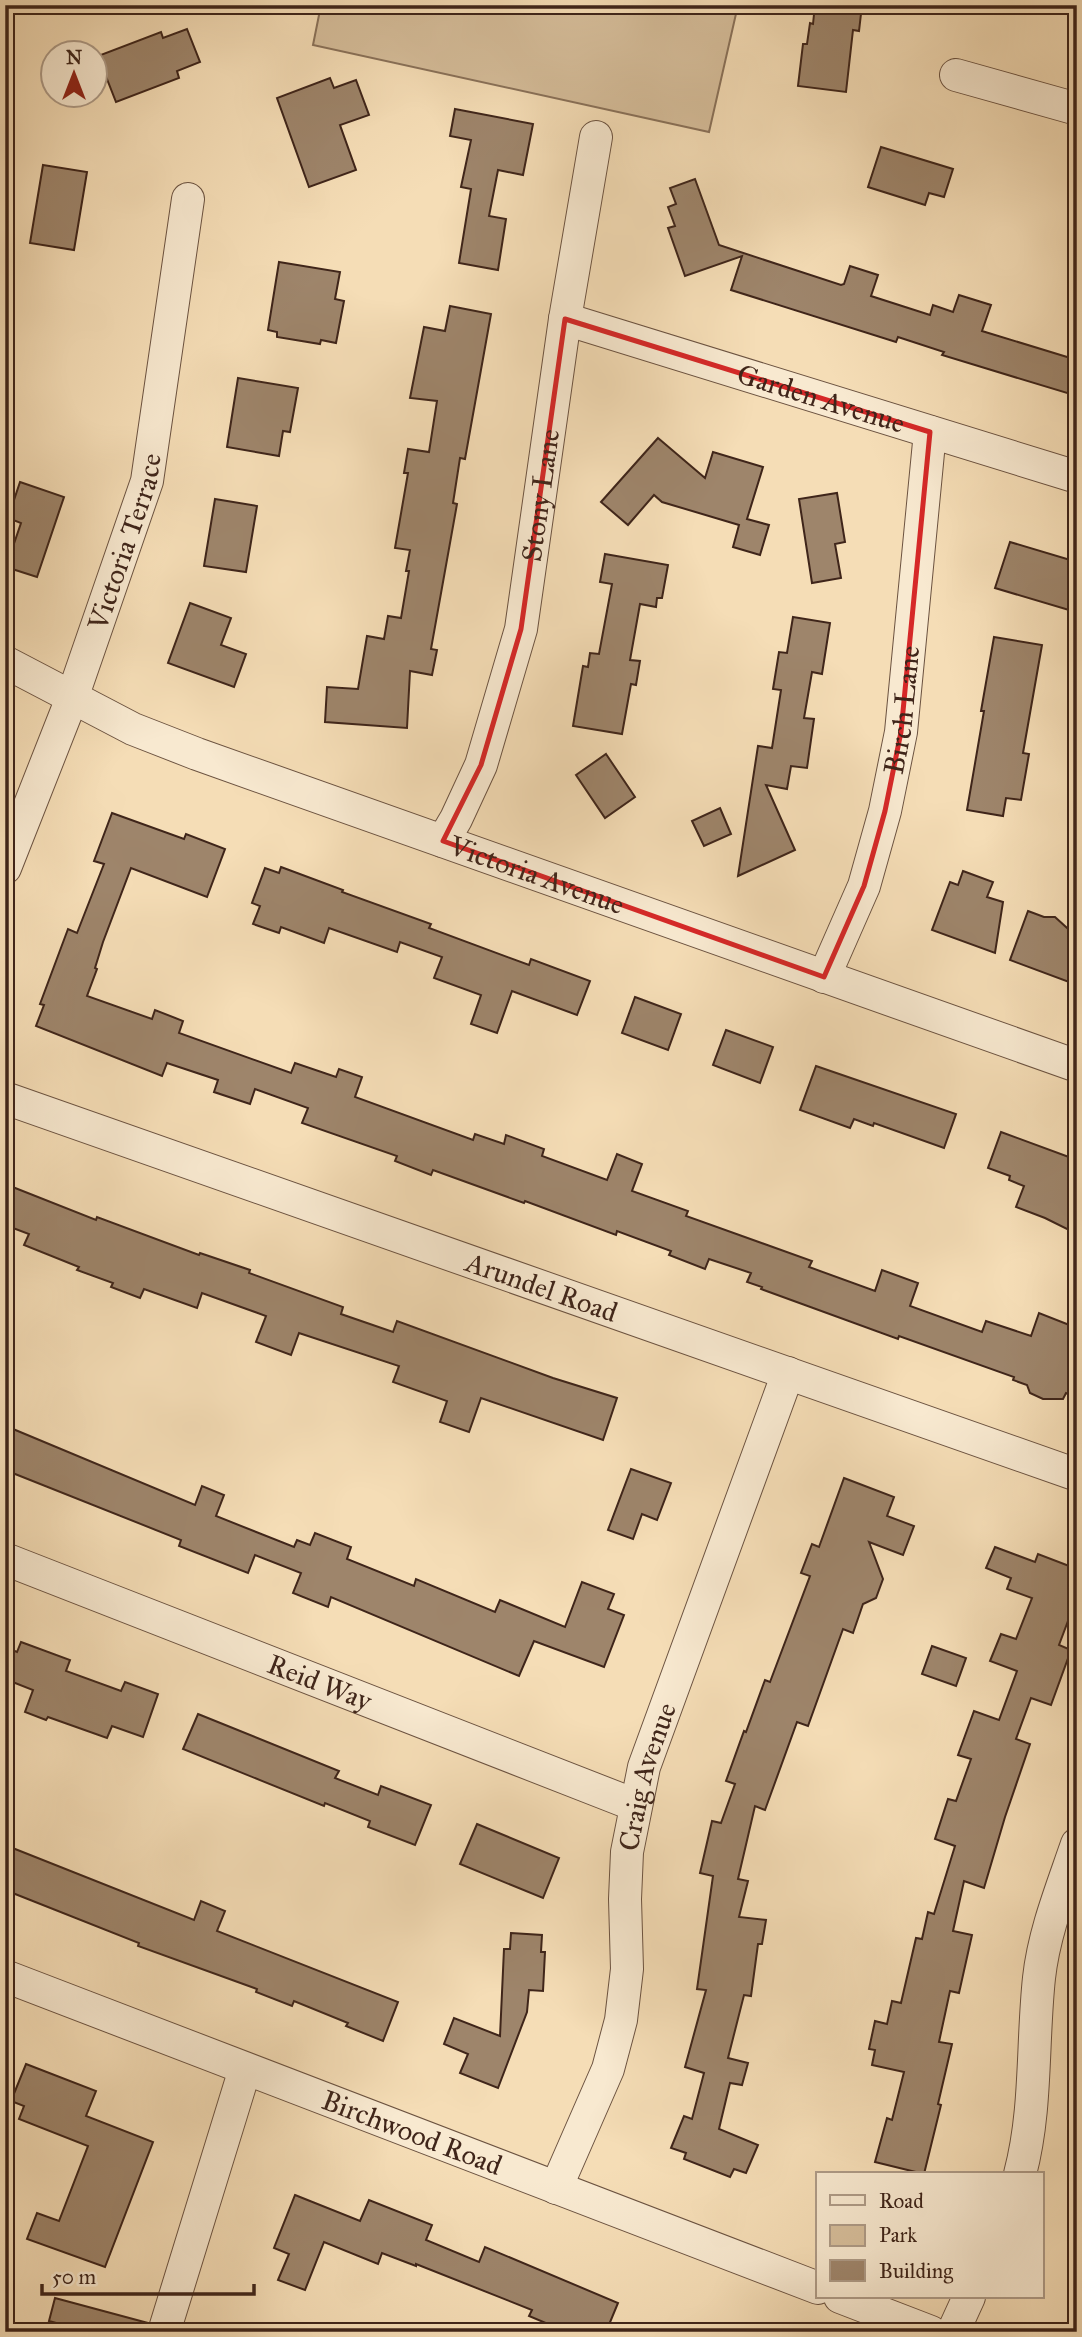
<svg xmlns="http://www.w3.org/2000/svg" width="1082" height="2337" font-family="'IM FELL Great Primer',serif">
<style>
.green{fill:#d6be9b;stroke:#8a725a;stroke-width:2}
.building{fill:#9e856b;stroke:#3f251a;stroke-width:2}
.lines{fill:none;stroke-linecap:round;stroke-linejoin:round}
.minor-casing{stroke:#6c5341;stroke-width:34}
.minor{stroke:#f8e9d0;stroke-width:32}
.marked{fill:none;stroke:#d62828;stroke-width:5;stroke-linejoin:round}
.labels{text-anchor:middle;stroke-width:7;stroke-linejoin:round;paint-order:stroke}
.street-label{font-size:28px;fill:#3f251a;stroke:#f8e9d0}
</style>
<rect width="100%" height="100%" fill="#f5ddb6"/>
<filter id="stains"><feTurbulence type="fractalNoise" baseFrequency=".00286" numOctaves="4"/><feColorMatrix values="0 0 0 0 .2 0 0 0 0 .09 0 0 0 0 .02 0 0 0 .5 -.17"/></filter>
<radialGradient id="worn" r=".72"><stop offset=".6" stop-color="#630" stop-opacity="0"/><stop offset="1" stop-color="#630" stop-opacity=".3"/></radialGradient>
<!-- green -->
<polygon class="green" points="321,5 738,5 709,132 313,45"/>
<!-- building -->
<g class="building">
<polygon points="815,5 862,5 859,31 853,30 846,92 798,86 803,44 807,44 810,23 813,24"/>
<polygon points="187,29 200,62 177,71 179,78 116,102 98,56 161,32 163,38"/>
<polygon points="330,78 334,88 356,80 369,115 340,125 356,170 309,187 277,98"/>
<polygon points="455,109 533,124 523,175 498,170 489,216 506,219 498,270 459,263 471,189 461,187 471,140 450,136"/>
<polygon points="881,147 953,169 944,197 929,193 925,205 868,187"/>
<polygon points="43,165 87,172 74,250 30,243"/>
<polygon points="695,179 719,245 841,285 844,284 850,266 878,275 871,296 930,315 933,305 953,312 959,295 991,305 982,331 1077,360 1077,396 942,355 944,352 898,337 896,342 731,290 742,256 685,276 668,228 675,226 668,207 676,204 670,188"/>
<polygon points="279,262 340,272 335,299 344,301 336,343 321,340 320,344 277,337 277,332 268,330"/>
<polygon points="450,306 491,314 465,459 460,458 453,503 457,504 431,649 437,650 432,675 410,671 407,728 325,722 327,687 358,689 367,636 384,639 388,616 401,618 409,571 406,571 410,550 395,548 408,473 404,473 408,449 429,452 437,401 410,398 424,327 445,331"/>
<polygon points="238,378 298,388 290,432 283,431 279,456 227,447"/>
<polygon points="658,438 705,478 713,452 763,467 747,519 769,525 760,555 733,547 739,525 662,502 654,495 628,525 601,502"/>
<polygon points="20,482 64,497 37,577 6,567 21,523 8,518"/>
<polygon points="837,493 845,542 835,544 841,578 812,583 799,499"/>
<polygon points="215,499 257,506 246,572 204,566"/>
<polygon points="1010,542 1077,562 1077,603 1072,601 1069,610 995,588"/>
<polygon points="605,554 668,565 662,598 657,598 656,607 640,604 630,660 640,661 636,685 631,684 622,734 573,726 583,666 588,667 590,653 599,654 612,584 600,582"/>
<polygon points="190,603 231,618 221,645 246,654 234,687 168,663"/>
<polygon points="793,617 830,623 822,674 812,672 804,718 814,719 807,768 791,766 787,789 766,785 795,850 738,876 758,746 772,748 781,690 773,689 779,652 787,653"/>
<polygon points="994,637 1042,645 1023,753 1029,754 1021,800 1006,798 1003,816 967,810 984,711 981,711"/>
<polygon points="606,754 635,797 605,818 576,775"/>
<polygon points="720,808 731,834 704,846 692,821"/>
<polygon points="112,813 184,839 186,834 225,849 207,897 131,868 103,942 95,968 97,969 87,996 152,1019 155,1010 183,1021 179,1033 291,1073 295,1063 336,1077 339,1069 362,1077 355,1097 473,1140 475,1134 504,1144 506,1135 544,1149 542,1156 607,1180 617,1154 642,1164 632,1191 688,1211 686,1216 812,1261 809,1267 875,1291 882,1270 918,1283 910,1306 982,1332 986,1321 1031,1336 1039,1313 1077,1328 1077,1398 1066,1393 1063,1399 1043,1399 1030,1393 1027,1385 1013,1380 1014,1377 899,1336 898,1339 761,1289 762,1287 747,1282 751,1273 709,1259 705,1269 669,1255 671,1251 617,1231 616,1235 525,1201 524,1203 433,1170 431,1175 395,1161 397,1156 302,1123 308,1108 255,1089 250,1104 214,1092 218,1080 167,1063 162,1076 36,1026 44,1005 40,1004 68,929 77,933 104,864 94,861"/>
<polygon points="281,867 343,890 342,892 431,924 429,928 529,965 531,959 590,981 577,1015 512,991 497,1033 471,1024 481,995 434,978 442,957 400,942 397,952 329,928 324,943 281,927 279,933 253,924 260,906 252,903 265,868 279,873"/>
<polygon points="963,871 993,882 987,897 1003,902 995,953 932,930 950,882 958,885"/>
<polygon points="1028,911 1044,917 1055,917 1077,937 1077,962 1069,982 1010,960"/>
<polygon points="635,997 681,1014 668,1050 622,1033"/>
<polygon points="726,1030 773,1047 760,1083 713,1065"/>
<polygon points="816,1066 956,1114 944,1148 874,1123 873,1126 854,1119 850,1128 800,1110"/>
<polygon points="1001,1132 1077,1160 1077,1234 1045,1218 1016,1207 1024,1186 1009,1180 1010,1176 988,1168"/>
<polygon points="5,1184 96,1220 97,1217 199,1255 200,1253 250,1270 249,1273 343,1307 341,1314 393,1332 397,1321 553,1378 617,1398 603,1440 481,1398 469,1432 440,1422 447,1401 393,1382 399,1366 299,1333 291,1355 256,1342 266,1316 202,1293 197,1308 144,1289 140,1298 111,1287 113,1283 77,1270 79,1267 24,1245 29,1234 5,1225"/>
<polygon points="13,1429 195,1505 202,1486 224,1495 216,1516 294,1547 297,1540 310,1545 315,1533 351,1547 347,1559 414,1586 416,1579 495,1612 500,1600 565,1627 582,1582 614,1594 608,1609 624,1615 604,1667 534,1641 519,1676 331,1597 328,1607 293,1593 301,1573 255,1555 248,1573 179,1546 181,1540 5,1470 5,1447"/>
<polygon points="631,1469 671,1483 657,1520 642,1514 633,1539 608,1530"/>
<polygon points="844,1478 894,1497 887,1516 914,1526 903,1555 869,1542 883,1579 876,1598 863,1604 853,1633 843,1629 808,1726 797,1722 765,1810 755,1806 738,1879 748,1881 739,1917 766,1920 762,1944 758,1944 751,1996 744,1995 728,2058 748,2063 742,2085 730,2083 719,2129 758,2145 746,2173 734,2169 730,2177 684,2159 686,2153 671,2148 684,2116 692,2119 704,2073 685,2067 706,1990 697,1989 713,1876 700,1873 712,1821 721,1823 735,1784 726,1781 744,1731 746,1732 765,1680 770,1682 810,1576 801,1573 812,1544 819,1547"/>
<polygon points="995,1547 1035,1562 1038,1554 1077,1569 1077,1597 1059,1645 1071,1650 1051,1705 1031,1698 1016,1739 1030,1744 1005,1817 984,1888 964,1881 953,1931 972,1935 959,1993 950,1991 939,2042 952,2044 938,2104 941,2105 924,2174 875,2162 887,2118 892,2120 904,2072 872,2065 875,2050 869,2049 875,2021 887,2024 892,2001 901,2003 916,1938 922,1939 928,1912 934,1914 955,1846 935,1839 948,1799 956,1801 971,1759 958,1755 974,1711 999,1720 1017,1671 990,1661 1001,1634 1016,1639 1032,1598 1007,1589 1011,1578 986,1568"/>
<polygon points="21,1642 70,1660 66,1671 121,1691 125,1682 158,1694 143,1737 112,1726 107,1738 48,1717 46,1720 25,1712 33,1690 5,1679 5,1647 17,1652"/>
<polygon points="932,1646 966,1658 956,1686 922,1674"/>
<polygon points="198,1714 339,1771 335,1778 378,1795 381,1786 431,1805 415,1845 368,1827 370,1821 325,1803 324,1806 183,1749"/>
<polygon points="477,1824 559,1858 543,1898 460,1864"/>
<polygon points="5,1845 194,1920 201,1901 225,1911 217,1931 398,2002 383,2041 346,2026 348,2023 294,2001 292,2006 256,1992 257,1989 138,1946 139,1943 5,1890"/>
<polygon points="511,1933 542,1935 541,1952 545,1952 543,1991 529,1990 527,2012 498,2088 460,2073 468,2054 444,2044 454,2018 500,2036 504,1949 510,1949"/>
<polygon points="26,2064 96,2091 86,2116 153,2142 105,2267 27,2239 37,2213 59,2221 88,2146 19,2119 24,2106 11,2101"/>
<polygon points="295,2195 360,2221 369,2200 432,2225 426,2240 479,2262 485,2247 618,2303 606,2332 567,2332 529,2316 532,2310 416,2264 416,2266 382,2253 378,2264 324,2242 305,2290 278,2280 289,2254 274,2248"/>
<polygon points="55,2298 148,2323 146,2332 89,2332 49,2321"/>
</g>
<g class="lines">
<!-- minor casing -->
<g class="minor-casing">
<g id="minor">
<polyline points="956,75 1077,109"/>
<path id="s1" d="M 565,319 L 1077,477"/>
<path id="s2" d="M 5,662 L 133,729 L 197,754 L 1077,1066"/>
<path id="s3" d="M 443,841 L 456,819 L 481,765 L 521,629 L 565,319 L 596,137"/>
<path id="s4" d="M 5,868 L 72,698 L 147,481 L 188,199"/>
<path id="s5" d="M 824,977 L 864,886 L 885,811 L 901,732 L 930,432"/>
<path id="s6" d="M 5,1098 L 1077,1475"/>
<path id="s7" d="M 5,1559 L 635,1805"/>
<path id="s8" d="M 5,1976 L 818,2288"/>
<path d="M 1020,2174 C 1037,2110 1032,2043 1039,1978 C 1044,1932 1062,1888 1077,1844"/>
<path id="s9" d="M 556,2188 L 608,2069 L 621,2020 L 627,1969 L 625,1899 L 627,1852 L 644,1767 L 788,1373"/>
<polyline points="840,2297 931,2332"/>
<polyline points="164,2332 245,2069"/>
<polyline points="953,2332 969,2297"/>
</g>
</g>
<!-- minor -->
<use href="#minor" class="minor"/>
</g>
<!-- marked area -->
<path class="marked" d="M 565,319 L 930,432 L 901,732 L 885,811 L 864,886 L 824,977 L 443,841 L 481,765 L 521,629 Z"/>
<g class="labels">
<!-- street labels -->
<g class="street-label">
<text dy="10" stroke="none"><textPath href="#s1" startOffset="268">Garden Avenue</textPath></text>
<text dy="10" stroke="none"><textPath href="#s3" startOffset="362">Stony Lane</textPath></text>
<text dy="10" stroke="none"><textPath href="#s4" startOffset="348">Victoria Terrace</textPath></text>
<text dy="10" stroke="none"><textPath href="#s5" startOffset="280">Birch Lane</textPath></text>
<text dy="10" stroke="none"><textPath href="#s2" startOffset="574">Victoria Avenue</textPath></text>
<text dy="10" stroke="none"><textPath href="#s6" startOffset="569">Arundel Road</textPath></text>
<text dy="10" stroke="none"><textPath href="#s7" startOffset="338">Reid Way</textPath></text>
<text dy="10" stroke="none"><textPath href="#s9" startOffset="427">Craig Avenue</textPath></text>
<text dy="10" stroke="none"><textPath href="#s8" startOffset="436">Birchwood Road</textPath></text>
</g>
</g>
<!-- margin -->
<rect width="1082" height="2337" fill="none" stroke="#f5ddb6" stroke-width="28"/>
<rect x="7" y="7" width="1068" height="2323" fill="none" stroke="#3f251a" stroke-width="3.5"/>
<rect x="14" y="14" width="1054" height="2309" fill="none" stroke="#3f251a" stroke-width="2"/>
<!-- legend -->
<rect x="816" y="2172" width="228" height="126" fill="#f8e9d0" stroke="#ae9b87" stroke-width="2"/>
<rect x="830" y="2195" width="35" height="10" fill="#f8e9d0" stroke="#ae9b87" stroke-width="2"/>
<text x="879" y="2208" font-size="21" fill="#3f251a">Road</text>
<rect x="830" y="2225" width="35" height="21" fill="#d6be9b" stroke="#ae9b87" stroke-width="2"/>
<text x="879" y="2242" font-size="21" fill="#3f251a">Park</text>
<rect x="830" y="2260" width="35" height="21" fill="#9e856b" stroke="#ae9b87" stroke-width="2"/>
<text x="879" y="2278" font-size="21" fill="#3f251a">Building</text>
<!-- north arrow -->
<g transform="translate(74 74)"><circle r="33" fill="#f8e9d0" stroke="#ae9b87" stroke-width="2"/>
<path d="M0-5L12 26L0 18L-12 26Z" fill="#8f2418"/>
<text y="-10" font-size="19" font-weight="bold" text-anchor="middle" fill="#3f251a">N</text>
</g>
<!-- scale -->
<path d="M42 2284v10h212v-10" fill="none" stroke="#3f251a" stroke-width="3.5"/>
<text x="52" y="2284" font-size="21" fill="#3f251a" stroke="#f8e9d0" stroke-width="5" paint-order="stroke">50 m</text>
<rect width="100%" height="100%" filter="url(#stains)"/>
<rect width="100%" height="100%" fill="url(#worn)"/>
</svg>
